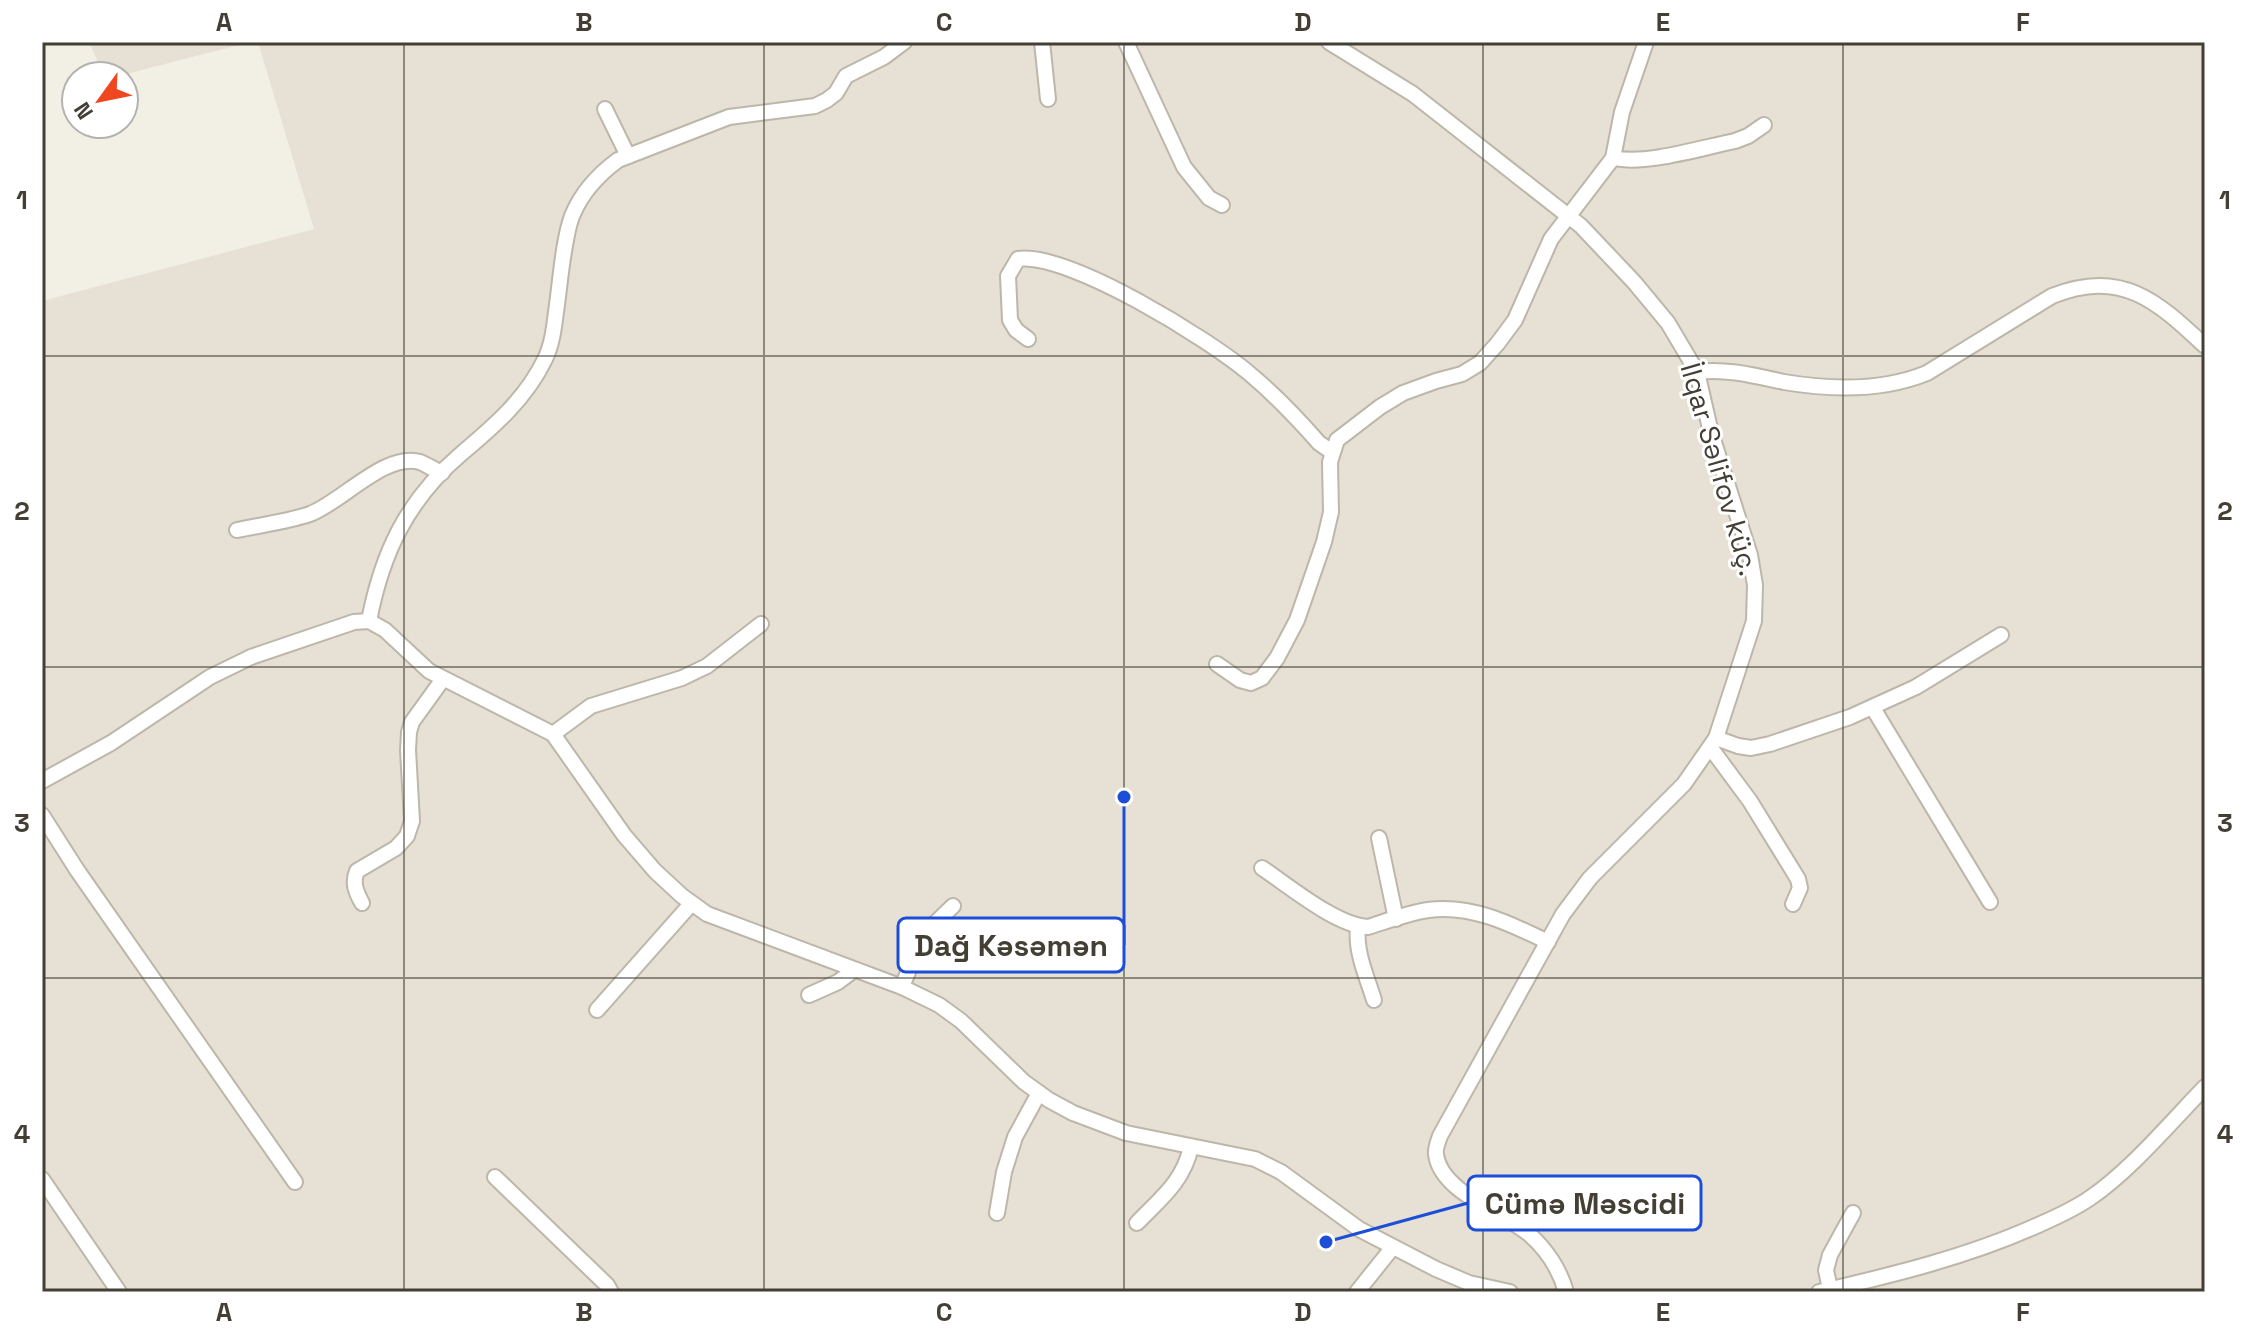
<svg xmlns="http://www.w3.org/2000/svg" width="2247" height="1334" font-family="'Space Grotesk',sans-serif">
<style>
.residential{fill:#e6e1d4}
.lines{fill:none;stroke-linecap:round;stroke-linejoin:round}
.minor-casing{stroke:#bdb7a9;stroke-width:18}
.minor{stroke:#fff;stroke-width:14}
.grid{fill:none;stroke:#443f35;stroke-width:2;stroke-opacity:0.55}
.labels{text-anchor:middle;stroke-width:6;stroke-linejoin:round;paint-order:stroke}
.street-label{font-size:28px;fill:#443f35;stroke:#fff}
.leader{fill:none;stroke:#1d4ed8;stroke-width:3}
.callout-dot{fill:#1d4ed8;stroke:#fff;stroke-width:3}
.callout{fill:#fff;stroke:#1d4ed8;stroke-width:3}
.callout-label{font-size:30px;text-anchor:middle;font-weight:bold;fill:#443f35}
.neatline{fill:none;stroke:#443f35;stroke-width:3}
.grid-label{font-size:26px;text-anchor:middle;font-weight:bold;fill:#443f35}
</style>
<rect width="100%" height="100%" fill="#f2efe5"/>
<!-- residential -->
<g class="residential">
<polygon points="89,42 251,42 118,76 104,76"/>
<polygon points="258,42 2205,42 2205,1292 42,1292 42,301 314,229"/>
</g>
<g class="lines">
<!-- minor casing -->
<g class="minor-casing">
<g id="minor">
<polyline points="1042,42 1048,99"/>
<polyline points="1126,42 1184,167 1209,198 1222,205"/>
<path d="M 1329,42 L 1413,94 L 1581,226 L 1634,282 L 1668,323 L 1697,372 L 1711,433 L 1750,555 L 1755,585 L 1754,621 L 1716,738 L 1684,784 L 1590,878 L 1563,914 L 1440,1136 C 1438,1142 1435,1149 1436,1154 C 1440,1192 1503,1212 1529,1234 C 1546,1249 1560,1270 1566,1292"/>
<polyline points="605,109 628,156"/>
<path d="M 1613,158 C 1647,165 1700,148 1735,141 L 1748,136 L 1764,125"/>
<path d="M 1028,339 L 1016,330 L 1010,320 L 1008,276 L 1018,259 C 1069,252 1210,340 1250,374 C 1275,395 1298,419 1319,443 L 1332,452"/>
<path d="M 1697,372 C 1726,368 1756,376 1784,382 C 1831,390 1883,391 1927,373 L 2052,296 C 2121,268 2157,301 2205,346"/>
<path d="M 237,530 C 260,525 287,522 310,514 C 342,502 385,452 420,462 C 427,465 435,470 442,473"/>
<path d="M 369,621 C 382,553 407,500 461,454 C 493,427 526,399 545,359 C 552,345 554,328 556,312 C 560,285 563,240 572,216 C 581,194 599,174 618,160 L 729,117 L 815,106 L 827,100 L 836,93 L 846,76 L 884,57 L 904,42"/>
<polyline points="1217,664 1240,680 1251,683 1262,678 1277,658 1297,620 1324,542 1331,512 1330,462 1337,440 1380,407 1403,393 1436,381 1462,374 1480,363 1498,343 1515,320 1551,239 1613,158 1622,112 1646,42"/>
<polyline points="1873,708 1990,902"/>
<polyline points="553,734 591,706 682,678 707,666 761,624"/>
<polyline points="1716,738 1738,746 1751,748 1770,744 1850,717 1916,687 2001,635"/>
<polyline points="1710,747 1750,801 1798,879 1800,888 1793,904"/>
<polyline points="42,781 111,743 210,677 251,657 354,622 369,621 385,630 429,671 553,734 624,835 655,871 682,896 707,914 902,987 939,1005 961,1021 1024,1082 1049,1100 1073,1113 1126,1133 1255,1159 1281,1172 1359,1229 1436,1269 1469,1283 1510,1292"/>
<polyline points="42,815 77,870 295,1182"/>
<polyline points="1379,838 1396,919"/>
<path d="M 1262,868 C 1289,886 1337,926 1368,927 C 1387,921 1408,913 1428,910 C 1471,904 1511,924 1548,942"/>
<path d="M 362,903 C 356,892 352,883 357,871 L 396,848 L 407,836 L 412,821 L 408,750 L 409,732 L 412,722 L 443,679"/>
<path d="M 1358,927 C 1355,952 1367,977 1374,1000"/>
<polyline points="902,987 923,935 953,906"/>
<polyline points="809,995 838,982 854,970"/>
<polyline points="597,1010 691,904"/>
<polyline points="495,1177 607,1285 611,1292"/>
<polyline points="42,1179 119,1292"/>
<polyline points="997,1213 1004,1172 1015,1137 1039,1093"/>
<path d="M 1137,1223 C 1161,1198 1183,1182 1191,1147"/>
<polyline points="1830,1289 1826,1270 1830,1255 1853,1213"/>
<polyline points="1357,1292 1393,1247"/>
<path d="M 1819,1292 C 1892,1275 1967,1257 2036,1226 C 2054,1218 2073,1210 2090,1198 C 2130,1171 2171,1122 2205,1087"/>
</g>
</g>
<!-- minor -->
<use href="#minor" class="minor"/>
</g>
<!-- grid -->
<path class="grid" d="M 404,42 L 404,1292M 764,42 L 764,1292M 1124,42 L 1124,1292M 1483,42 L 1483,1292M 1843,42 L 1843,1292M 42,356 L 2205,356M 42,667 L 2205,667M 42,978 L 2205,978"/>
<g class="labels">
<!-- street labels -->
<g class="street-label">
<text transform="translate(1720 469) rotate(74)" y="10">İlqar Səlifov küç.</text>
</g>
</g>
<!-- callouts -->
<path class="leader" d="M1124 797L1124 945M1326 1242L1468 1203"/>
<g class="callout-dot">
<circle cx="1124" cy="797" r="8"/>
<circle cx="1326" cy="1242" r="8"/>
</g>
<g class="callout">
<rect x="898" y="918" width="226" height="54" rx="8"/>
<rect x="1468" y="1176" width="233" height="54" rx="8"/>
</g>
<g class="callout-label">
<text x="1011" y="956">Dağ Kəsəmən</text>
<text x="1585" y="1214">Cümə Məscidi</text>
</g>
<!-- border -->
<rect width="2247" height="1334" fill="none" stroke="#ffffff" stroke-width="88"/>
<!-- north arrow -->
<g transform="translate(100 100) rotate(237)"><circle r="38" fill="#ffffff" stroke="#b4b2ae" stroke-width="2"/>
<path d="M0-6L14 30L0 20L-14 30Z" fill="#ef471f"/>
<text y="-12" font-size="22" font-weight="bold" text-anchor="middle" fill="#443f35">N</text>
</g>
<rect x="44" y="44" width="2159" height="1246" class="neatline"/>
<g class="grid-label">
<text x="224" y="31">A</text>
<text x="584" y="31">B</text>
<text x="944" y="31">C</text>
<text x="1303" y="31">D</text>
<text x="1663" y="31">E</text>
<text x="2023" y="31">F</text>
<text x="22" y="209">1</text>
<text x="2225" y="209">1</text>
<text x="22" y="520">2</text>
<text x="2225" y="520">2</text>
<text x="22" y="832">3</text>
<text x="2225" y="832">3</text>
<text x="22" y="1143">4</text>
<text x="2225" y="1143">4</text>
<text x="224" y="1321">A</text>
<text x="584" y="1321">B</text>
<text x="944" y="1321">C</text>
<text x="1303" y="1321">D</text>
<text x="1663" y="1321">E</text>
<text x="2023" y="1321">F</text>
</g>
</svg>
